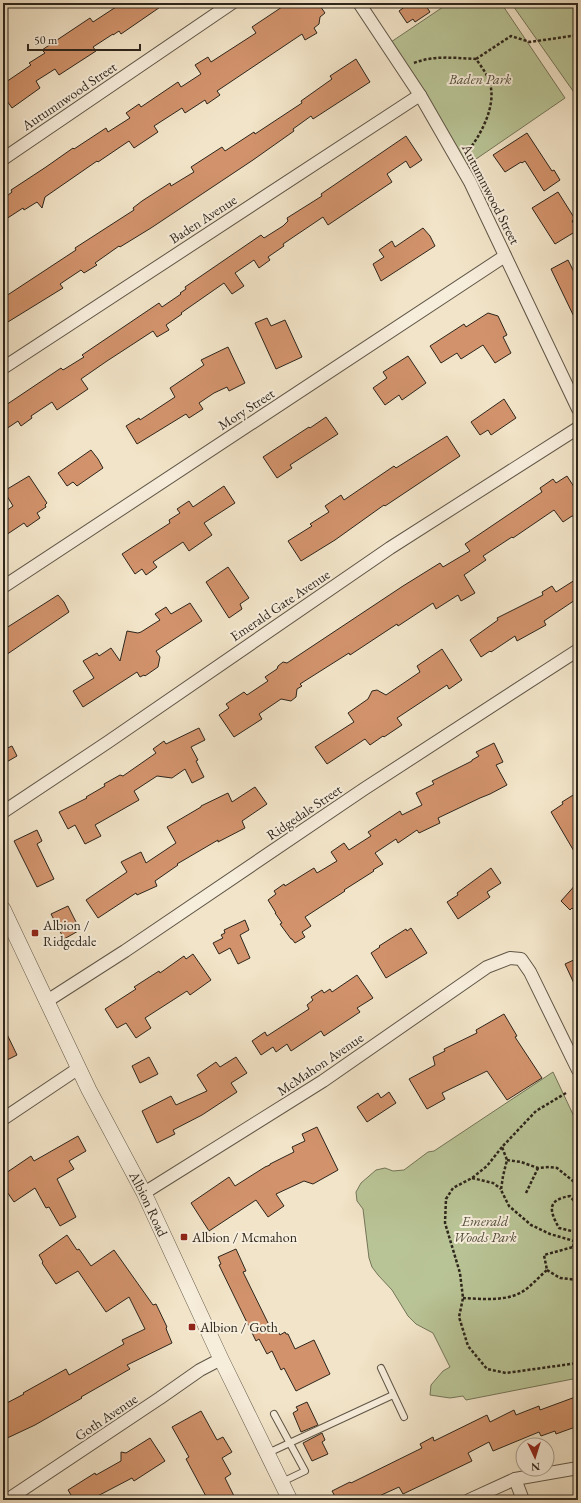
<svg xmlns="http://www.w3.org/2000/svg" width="581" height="1503" font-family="'EB Garamond',serif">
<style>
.green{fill:#b9c496;stroke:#747559}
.building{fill:#d2936c;stroke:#2e261c}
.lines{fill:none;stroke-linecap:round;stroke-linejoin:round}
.service-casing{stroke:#5f5647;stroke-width:8}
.minor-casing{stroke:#5f5647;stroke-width:14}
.tertiary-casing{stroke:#5f5647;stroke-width:16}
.path{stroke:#2e261c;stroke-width:2.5;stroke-dasharray:3 2;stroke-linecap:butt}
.service{stroke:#f7eddb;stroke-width:6}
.minor{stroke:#f7eddb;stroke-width:12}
.tertiary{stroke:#f7eddb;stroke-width:15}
.poi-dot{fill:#8f2418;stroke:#f7eddb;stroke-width:1.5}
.labels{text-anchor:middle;stroke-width:4;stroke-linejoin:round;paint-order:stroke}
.park-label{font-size:14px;font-style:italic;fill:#514e3a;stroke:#f7eddb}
.street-label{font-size:14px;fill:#2e261c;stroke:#f7eddb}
.poi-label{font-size:14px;fill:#2e261c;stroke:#f7eddb;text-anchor:start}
</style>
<rect width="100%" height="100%" fill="#f2e4c8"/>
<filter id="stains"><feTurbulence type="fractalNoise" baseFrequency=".005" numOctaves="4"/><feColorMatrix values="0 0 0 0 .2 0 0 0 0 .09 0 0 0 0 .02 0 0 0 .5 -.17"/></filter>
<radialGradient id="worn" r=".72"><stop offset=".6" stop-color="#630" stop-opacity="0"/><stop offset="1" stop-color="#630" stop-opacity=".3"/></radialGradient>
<!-- green -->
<g class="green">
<polygon points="449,3 501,3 565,98 463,168 388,44"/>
<polygon points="511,3 578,3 578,98 516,10"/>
<polygon points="553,1072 578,1125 578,1378 466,1400 463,1396 450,1398 430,1395 431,1385 443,1371 450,1367 433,1333 416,1324 408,1316 392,1290 378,1275 372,1267 369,1258 363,1209 357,1201 356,1192 361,1183 376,1170 385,1168 393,1171 404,1170 428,1152 434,1151"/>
</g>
<!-- building -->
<g class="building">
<polygon points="122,3 166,3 121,34 119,31 113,35 113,34 93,47 96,51 59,75 55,69 36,81 40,88 12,108 3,95 3,84 31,65 29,63 45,53 42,50 90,18 93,22"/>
<polygon points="279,3 318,3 325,13 320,17 319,24 314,28 317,33 305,40 302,34 217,91 220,95 207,104 205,100 185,113 182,108 154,126 158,132 134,148 129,141 98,162 97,161 45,197 42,208 37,202 24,210 23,208 3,221 3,199 12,192 11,190 46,167 73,148 74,149 106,128 108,132 130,118 126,113 139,104 141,107 178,82 181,87 201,74 195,65 208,57 211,62 256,33 252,27 282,7"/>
<polygon points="410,3 424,3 430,12 415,22 413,19 407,23 399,11"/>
<polygon points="356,59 370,82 313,119 311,116 293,129 294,131 253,160 151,228 120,247 119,246 95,263 97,265 84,273 81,270 60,284 63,288 3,325 3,298 76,250 75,248 134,210 133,208 142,201 170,183 171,186 194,172 191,167 222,147 225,151 254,132 255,134 302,103 301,101 332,79 330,76"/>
<polygon points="527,133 552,171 554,170 560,180 544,191 525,161 522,163 521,162 505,172 493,155"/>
<polygon points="406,136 422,160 410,168 406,161 387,174 392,182 328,225 323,217 283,244 284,246 268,257 270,260 259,268 254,260 235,273 244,286 232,294 224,283 181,313 182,314 166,325 169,330 157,337 153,331 107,361 81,379 88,389 57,410 52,402 31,416 32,418 21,426 18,421 3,431 3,407 61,368 63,370 84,357 82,355 159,303 162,307 181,294 180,293 186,289 185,287 261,235 264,238 283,226 288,221 287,218 322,196 321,194"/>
<polygon points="558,192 575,219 572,221 578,230 555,244 532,208"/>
<polygon points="423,228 430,236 435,246 381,281 373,264 384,257 379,250 392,241 395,247"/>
<polygon points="568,260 578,280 578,325 551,269"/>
<polygon points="488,313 498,316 507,335 503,337 511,353 495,363 483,345 461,359 457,353 441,363 430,346 464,324 466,327"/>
<polygon points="267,318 271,326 285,320 302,357 276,369 255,323"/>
<polygon points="228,347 245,383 229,391 227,387 214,393 199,403 203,409 189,418 186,414 137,444 126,426 139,418 140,420 175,397 170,388 204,365 201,360"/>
<polygon points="408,356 426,383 402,400 399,395 385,405 373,388 387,378 383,372"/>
<polygon points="504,399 516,418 491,435 488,430 480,435 471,422"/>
<polygon points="326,417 338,434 290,465 292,468 277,478 263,457 309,427 310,428"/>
<polygon points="447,436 460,456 385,506 384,505 335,540 301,561 288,541 312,526 310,524 329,512 325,506 341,495 344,500 394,466 396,468"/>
<polygon points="91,450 98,459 103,468 77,486 73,482 67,486 58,473"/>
<polygon points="29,476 47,503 45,505 46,507 37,513 40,518 27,527 24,523 3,537 3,513 13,506 4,491"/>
<polygon points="567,476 578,493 578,517 572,516 563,522 554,510 513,538 512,537 483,556 486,560 464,575 475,593 461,601 458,595 436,609 433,603 398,626 397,624 350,655 349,653 300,684 302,686 297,689 296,697 291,701 281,699 259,714 262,719 234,737 219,715 229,708 226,704 244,692 247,695 268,681 265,677 277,669 278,666 283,662 287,663 403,586 440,563 443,567 470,551 465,544 542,492 540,488 553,479 556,483"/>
<polygon points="224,486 235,503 204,523 212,535 189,551 183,542 153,562 157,567 146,575 142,569 135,574 122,554 170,523 169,520 180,513 177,509 189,501 193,507"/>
<polygon points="228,567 249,598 240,604 242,609 229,618 206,582"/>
<polygon points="578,578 578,598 544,621 546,625 517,641 515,636 491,652 490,651 481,657 470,640 498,620 497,618 543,595 542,592 552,586 556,592"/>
<polygon points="58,595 64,602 69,612 3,657 3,630"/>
<polygon points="190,603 202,621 156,651 160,657 158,667 145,676 144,675 140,677 137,672 83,707 73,691 94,678 83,661 97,653 99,656 111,648 120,661 127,631 138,633 141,632 160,620 155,614 166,607 171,614"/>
<polygon points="442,649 462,680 449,689 447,685 397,718 402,725 384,737 383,736 370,745 365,739 327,764 315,747 354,722 348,713 368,699 372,691 377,690 386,695 420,672 417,666"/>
<polygon points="199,728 205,740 191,747 198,760 196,761 204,777 192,783 185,769 172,778 157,776 134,791 139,800 95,825 101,836 85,844 75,825 68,829 59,812 87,798 86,797 105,786 104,784 120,775 123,776 156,753 153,749 164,741 166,744"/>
<polygon points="494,743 503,762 496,765 507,785 490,794 480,798 438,818 440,823 419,833 417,830 398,843 396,839 375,853 383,864 373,870 374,871 344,890 345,891 305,917 311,926 302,932 305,937 295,943 292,939 291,939 280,924 282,923 275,913 276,913 268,900 276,894 274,891 284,884 285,886 314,868 317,873 337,861 331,852 344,843 349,850 371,836 368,832 400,811 402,815 422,805 416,793 434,784 432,781 472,761 472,760 479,756 476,752"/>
<polygon points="12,746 17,756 3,764 3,750"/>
<polygon points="255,787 267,804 242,821 245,828 218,842 218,840 177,864 178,865 155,881 157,886 137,895 136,893 98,918 86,900 127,872 121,862 141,852 146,863 176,843 167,827 201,807 201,806 228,793 232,802"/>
<polygon points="578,792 578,858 551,812 563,804 562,802"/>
<polygon points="37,830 42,841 37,844 54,879 37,887 14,841"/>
<polygon points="491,868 501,883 487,892 490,897 458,919 447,902 458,895 457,893"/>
<polygon points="578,882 578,914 572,908 570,910 561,901"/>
<polygon points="68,906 80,930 64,939 51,914"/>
<polygon points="245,920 249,930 240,935 250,958 238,964 230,948 219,954 213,943 223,938 221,935 225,933 224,930"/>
<polygon points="411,928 427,953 386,978 371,953 380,947 379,946 406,929 407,931"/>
<polygon points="193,954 211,980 190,995 187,991 145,1018 151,1028 136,1038 126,1023 117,1028 105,1009 136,989 134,987 159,971 160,973 184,956 186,959"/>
<polygon points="578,958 578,992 565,964"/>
<polygon points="357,975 373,998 357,1008 360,1012 324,1036 321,1031 291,1051 287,1044 276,1052 273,1047 261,1055 252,1041 265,1032 267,1036 309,1009 307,1005 313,1000 311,997 322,990 324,993 330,989 332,992"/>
<polygon points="504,1014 517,1036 515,1037 542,1078 507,1100 487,1071 442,1093 445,1099 427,1109 409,1079 435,1065 433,1057 445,1051 444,1049 477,1033 476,1030"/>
<polygon points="3,1026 17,1055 3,1062"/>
<polygon points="149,1057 158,1074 140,1083 132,1066"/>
<polygon points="236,1057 247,1073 231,1083 237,1092 202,1115 173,1130 175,1134 157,1143 142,1111 171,1096 176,1105 207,1091 197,1075 216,1062 220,1067"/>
<polygon points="389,1092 396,1103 367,1122 357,1107 378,1093 381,1098"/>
<polygon points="317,1127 338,1170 313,1184 304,1181 276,1194 284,1206 268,1217 256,1200 209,1231 191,1203 229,1177 235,1186 265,1167 270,1165 270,1164 294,1152 292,1147 305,1141 302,1134"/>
<polygon points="78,1136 86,1151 69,1161 74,1169 57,1179 76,1217 60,1226 49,1207 46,1208 35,1188 14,1202 3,1186 3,1175 31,1156 34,1161"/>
<polygon points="67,1235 77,1250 79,1249 91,1266 114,1250 153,1305 156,1304 167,1327 166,1328 167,1331 172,1343 127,1365 130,1369 81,1397 82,1398 35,1425 3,1440 3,1405 24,1394 23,1393 66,1369 69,1375 124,1344 122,1340 145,1329 129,1297 106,1312 78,1271 56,1284 42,1263 43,1262 39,1255"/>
<polygon points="236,1249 246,1271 243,1272 269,1325 274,1323 280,1335 285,1332 286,1334 288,1334 295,1349 314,1340 330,1374 296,1391 284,1368 281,1370 272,1351 267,1354 259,1339 256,1341 219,1265 221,1264 218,1257"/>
<polygon points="578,1396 578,1426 556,1434 555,1431 541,1436 539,1432 493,1451 489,1442 468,1453 472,1461 403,1494 399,1487 377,1497 378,1500 337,1500 332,1491 350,1482 351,1483 422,1448 420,1444 433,1437 434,1441 487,1415 490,1422 514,1410 516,1415 539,1406 540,1410"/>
<polygon points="307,1402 318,1425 301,1432 293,1413 298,1410 296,1407"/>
<polygon points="201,1411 217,1440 223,1437 232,1452 222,1458 231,1474 225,1478 236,1500 208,1500 186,1459 189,1457 172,1427"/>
<polygon points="322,1433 325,1440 322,1442 328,1454 312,1461 303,1443"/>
<polygon points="150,1438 165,1461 134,1481 132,1478 90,1500 74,1500 68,1490 95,1473 96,1475 121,1461 121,1452 126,1453"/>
</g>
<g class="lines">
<!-- service casing -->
<g class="service-casing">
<g id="service">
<polyline points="381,1368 404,1417"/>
<polyline points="274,1414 305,1471 282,1482"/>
<polyline points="268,1453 393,1395"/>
</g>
</g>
<!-- minor casing -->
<g class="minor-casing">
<g id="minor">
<polyline points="359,3 420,95 470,182 578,409"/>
<polyline points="3,159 232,3"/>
<polyline points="3,368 420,95"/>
<polyline points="3,587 505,256"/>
<polyline points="3,812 108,742 390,548 578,428"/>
<polyline points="47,1001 125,951 364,789 578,650"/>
<polyline points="3,1119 79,1068"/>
<polyline points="144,1193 323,1081 487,967 510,958 521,959 530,972 578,1070"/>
<polyline points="515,1479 523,1500"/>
<polyline points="7,1500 160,1398 200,1370 221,1359"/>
<polyline points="469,1500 515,1479 578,1468"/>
</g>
</g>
<!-- tertiary casing -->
<g class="tertiary-casing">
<g id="tertiary">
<path id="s1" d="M 3,909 L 89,1090 L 144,1193 L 221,1359 L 290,1500"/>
</g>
</g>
<!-- path -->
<g class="path">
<polyline points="476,59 511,36 530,42 578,35"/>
<path d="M 414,63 C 434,55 455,58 476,59 C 481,66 487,74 489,81 C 498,103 481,135 468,151"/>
<polyline points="566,1093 536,1111 502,1147 507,1160 503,1176 501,1190 509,1206 531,1225 550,1234 574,1241"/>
<polyline points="502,1147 487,1166 472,1178 453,1188 446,1199 445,1223 460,1273 463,1298 459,1317 468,1346 487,1369 506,1373 578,1363"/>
<polyline points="507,1160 521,1162 538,1168 549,1167 557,1168 573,1181 578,1192 578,1199"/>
<polyline points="472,1178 493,1183 501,1189"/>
<polyline points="526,1193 538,1168"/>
<path d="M 576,1232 L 559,1228 C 549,1210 547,1200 570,1196 L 578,1206"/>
<polyline points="573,1247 578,1226"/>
<polyline points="547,1270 560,1278 578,1280"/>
<path d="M 463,1298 C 483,1299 508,1302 525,1290 C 533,1284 540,1276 547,1270 L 544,1255 L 573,1247 L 578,1249"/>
</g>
<!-- service -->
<use href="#service" class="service"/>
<!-- minor -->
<use href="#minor" class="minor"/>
<!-- tertiary -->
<use href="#tertiary" class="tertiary"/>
</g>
<!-- markers -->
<g class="poi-dot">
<rect x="31" y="929" width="8" height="8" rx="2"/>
<rect x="180" y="1233" width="8" height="8" rx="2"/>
<rect x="188" y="1323" width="8" height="8" rx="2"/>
</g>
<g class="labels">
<!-- park labels -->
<g class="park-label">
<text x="480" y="84">Baden Park</text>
<text x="485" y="1226">Emerald<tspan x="485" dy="16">Woods Park</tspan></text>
</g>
<!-- street labels -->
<g class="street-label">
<text transform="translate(69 96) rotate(-34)" y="5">Autumnwood Street</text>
<text transform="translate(491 194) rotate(63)" y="5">Autumnwood Street</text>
<text transform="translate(203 219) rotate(-33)" y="5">Baden Avenue</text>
<text transform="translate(246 409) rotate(-33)" y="5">Mory Street</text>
<text transform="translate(280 605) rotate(-34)" y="5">Emerald Gate Avenue</text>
<text transform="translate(304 812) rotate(-34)" y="5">Ridgedale Street</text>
<text transform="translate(320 1064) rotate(-34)" y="5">McMahon Avenue</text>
<text dy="5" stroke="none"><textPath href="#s1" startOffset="329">Albion Road</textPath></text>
<text transform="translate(106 1417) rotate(-34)" y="5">Goth Avenue</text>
</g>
<!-- poi labels -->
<g class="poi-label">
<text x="43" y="930">Albion /<tspan x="43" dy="16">Ridgedale</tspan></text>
<text x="192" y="1242">Albion / Mcmahon</text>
<text x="200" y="1332">Albion / Goth</text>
</g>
</g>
<!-- margin -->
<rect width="581" height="1503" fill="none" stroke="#f2e4c8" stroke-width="16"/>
<rect x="4" y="4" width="573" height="1495" fill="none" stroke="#2e261c" stroke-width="2"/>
<rect x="8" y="8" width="565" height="1487" fill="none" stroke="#2e261c"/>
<!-- north arrow -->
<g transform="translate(535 1457) rotate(176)"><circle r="19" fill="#f7eddb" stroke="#a79d8f"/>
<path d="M0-3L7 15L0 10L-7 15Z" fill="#8f2418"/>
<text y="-6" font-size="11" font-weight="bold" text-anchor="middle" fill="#2e261c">N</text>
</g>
<!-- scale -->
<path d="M28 44v6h112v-6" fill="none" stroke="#2e261c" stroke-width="2"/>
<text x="34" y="44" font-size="12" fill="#2e261c" stroke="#f7eddb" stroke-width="3" paint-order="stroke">50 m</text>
<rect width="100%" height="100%" filter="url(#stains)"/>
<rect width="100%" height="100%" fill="url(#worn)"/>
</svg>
